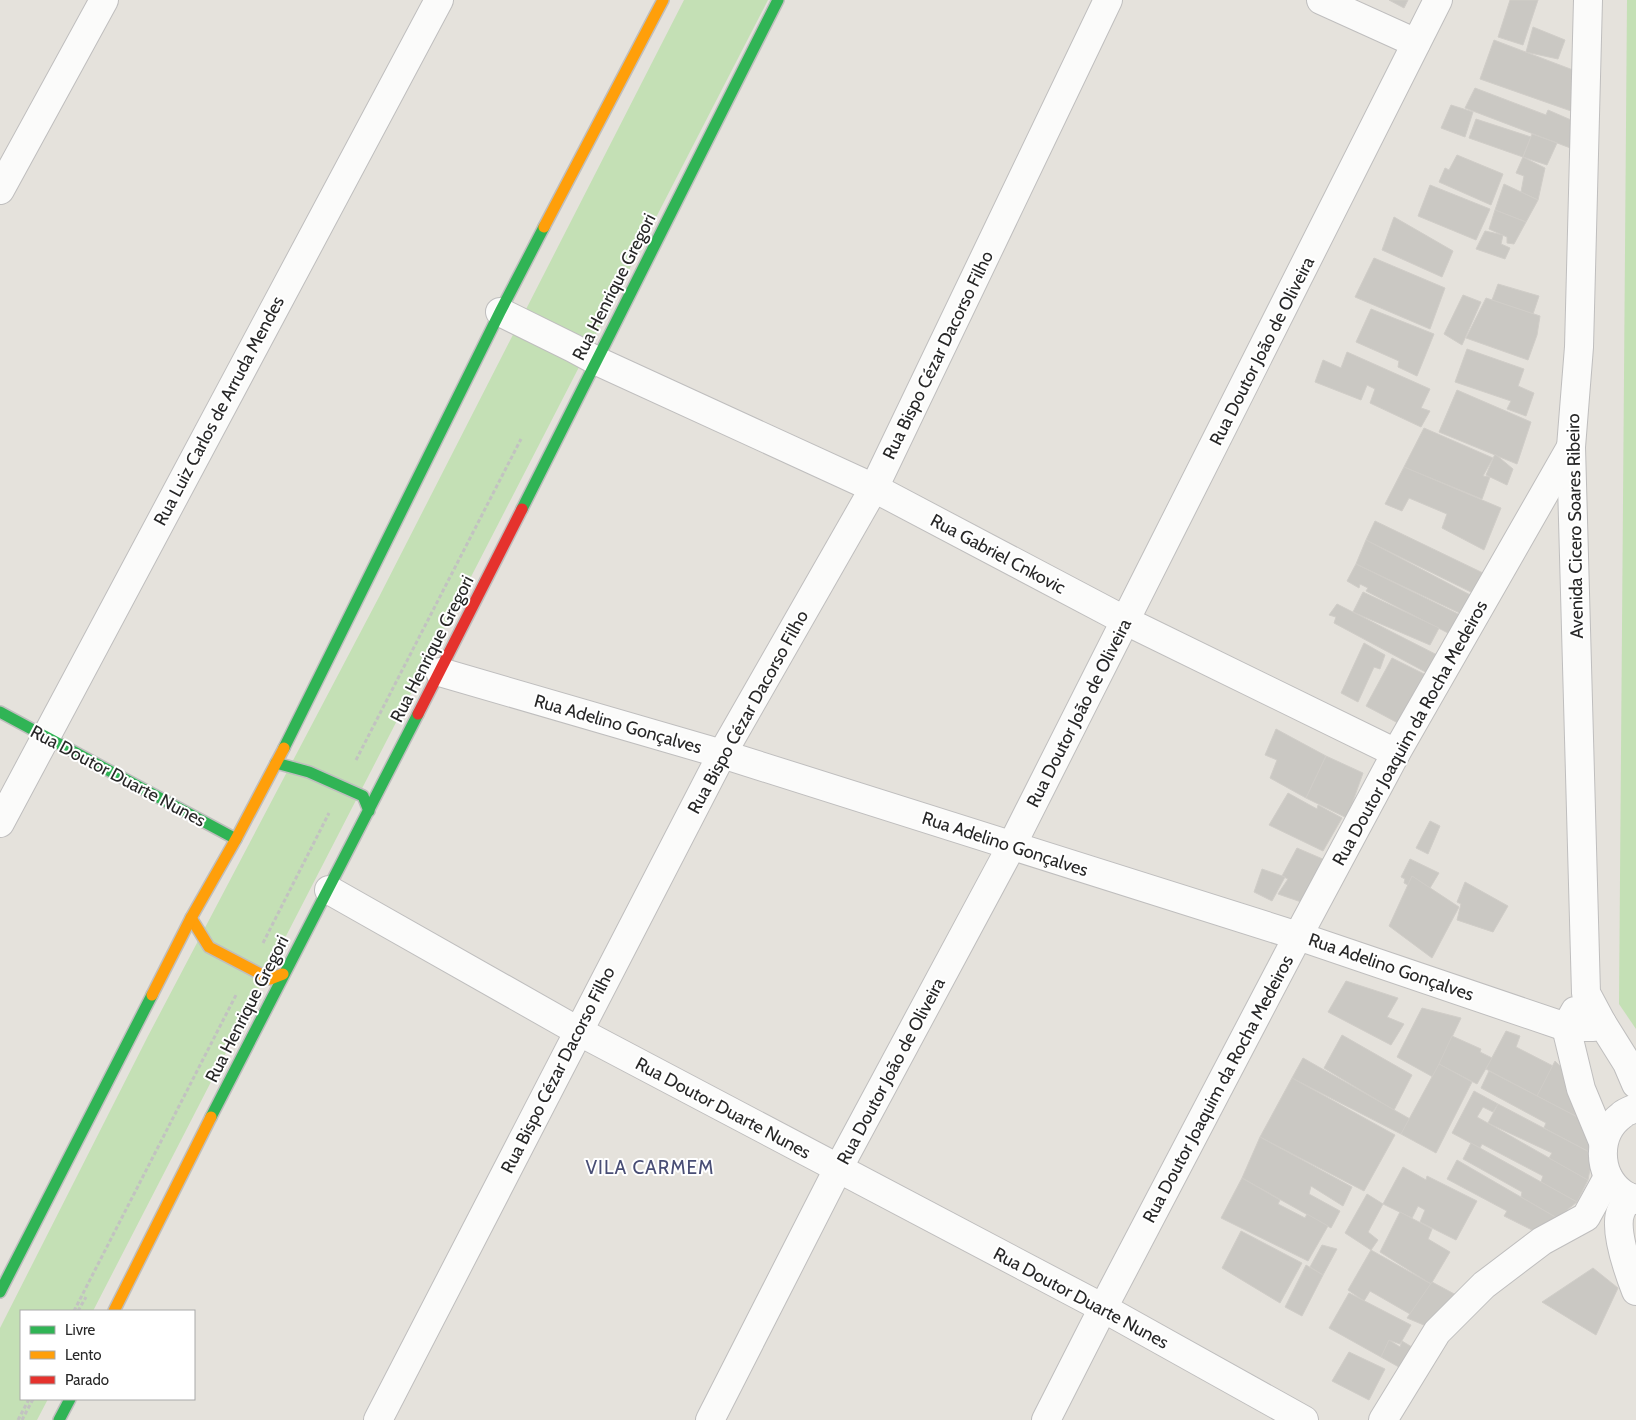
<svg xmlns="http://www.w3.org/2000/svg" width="1636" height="1420" font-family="Cabin,sans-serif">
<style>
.green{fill:#c4e0b5}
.building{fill:#cac8c3;stroke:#d0cdc8}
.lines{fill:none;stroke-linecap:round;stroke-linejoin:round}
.street-casing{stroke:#bfbebe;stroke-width:30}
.fast-casing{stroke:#bfbebe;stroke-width:14}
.slow-casing{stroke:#bfbebe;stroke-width:14}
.jam-casing{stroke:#bfbebe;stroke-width:14}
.path{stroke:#c2c2c1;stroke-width:3;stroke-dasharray:4 2.5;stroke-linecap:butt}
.street{stroke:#fbfbfa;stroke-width:28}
.fast{stroke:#30b455;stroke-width:11}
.slow{stroke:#ff9f0a;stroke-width:11}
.jam{stroke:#e5322d;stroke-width:11}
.labels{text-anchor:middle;stroke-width:4;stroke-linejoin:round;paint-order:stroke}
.street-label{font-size:18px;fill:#272727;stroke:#fff}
.neighbourhood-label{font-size:19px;letter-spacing:1px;fill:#494e75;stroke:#fff}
</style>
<rect width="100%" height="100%" fill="#e5e2dc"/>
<!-- green -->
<g class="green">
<polygon points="684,0 768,0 93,1311 21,1311 21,1399 48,1399 37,1420 0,1420 0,1328 148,1036 379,597"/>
<polygon points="1627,0 1636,0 1636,1029 1619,1004"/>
</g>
<!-- building -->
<g class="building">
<polygon points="1389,0 1408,0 1404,8"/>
<polygon points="1510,0 1538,0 1523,45 1498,37"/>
<polygon points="1533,27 1565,40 1558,59 1526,52"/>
<polygon points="1494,40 1573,70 1571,111 1480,79"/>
<polygon points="1475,88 1546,115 1548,110 1571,120 1573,149 1465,108"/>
<polygon points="1451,105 1473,112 1465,137 1441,128"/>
<polygon points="1476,119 1531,137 1523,157 1469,138"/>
<polygon points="1532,134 1557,143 1547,165 1523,157"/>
<polygon points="1457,155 1503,174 1491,205 1439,182 1445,168 1449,170"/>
<polygon points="1523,157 1545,168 1538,200 1521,192 1524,176 1516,173"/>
<polygon points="1504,184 1538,200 1526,222 1495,210"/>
<polygon points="1430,185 1490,209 1476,240 1418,216"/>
<polygon points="1495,210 1526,222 1514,244 1507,243 1507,237 1489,229"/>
<polygon points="1394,217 1453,251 1442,277 1382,250"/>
<polygon points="1485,231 1503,235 1501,244 1510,248 1505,259 1476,249"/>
<polygon points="1374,258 1445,288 1430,329 1355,297"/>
<polygon points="1498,284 1539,296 1533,314 1492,300"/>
<polygon points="1463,295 1481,302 1462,345 1444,334"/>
<polygon points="1486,298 1540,316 1537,335 1528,360 1466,338"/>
<polygon points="1371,309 1434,334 1417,376 1398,367 1399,361 1356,342"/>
<polygon points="1467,349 1524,369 1518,386 1534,393 1526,416 1507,409 1511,401 1455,382"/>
<polygon points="1347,352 1430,389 1421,408 1430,411 1421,427 1370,403 1375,389 1367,385 1361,400 1315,382 1323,360 1341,368"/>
<polygon points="1457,390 1531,422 1517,464 1439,432"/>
<polygon points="1424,428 1493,458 1483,476 1490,477 1482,499 1404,467"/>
<polygon points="1495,454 1513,469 1507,485 1486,475"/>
<polygon points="1404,467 1501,508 1484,550 1442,528 1447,514 1409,498 1402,511 1385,504"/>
<polygon points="1375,521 1485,574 1477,595 1366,540"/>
<polygon points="1366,540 1474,597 1464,615 1356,564"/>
<polygon points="1356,564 1462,616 1452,635 1366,591 1368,588 1360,584 1359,588 1347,581"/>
<polygon points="1363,592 1439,628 1430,645 1353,612"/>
<polygon points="1337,604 1443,658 1433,676 1334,623 1336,617 1329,615"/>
<polygon points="1364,643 1385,655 1380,669 1374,667 1358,702 1341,693"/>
<polygon points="1392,658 1432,678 1398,723 1366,706"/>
<polygon points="1276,729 1326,756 1306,798 1270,778 1277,760 1265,755"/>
<polygon points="1326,756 1363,773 1347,818 1306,798"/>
<polygon points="1288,793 1317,809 1318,805 1342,818 1323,851 1269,825"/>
<polygon points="1430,821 1440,826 1428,854 1416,848"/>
<polygon points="1297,848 1332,863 1310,905 1278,894 1288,879 1282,876"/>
<polygon points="1410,859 1439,873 1430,888 1412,876 1408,885 1404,883 1405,879 1401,877"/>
<polygon points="1262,869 1285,877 1272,901 1254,892"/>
<polygon points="1412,876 1459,907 1432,958 1389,926"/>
<polygon points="1465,882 1508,906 1493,932 1457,920 1461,904 1457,902"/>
<polygon points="1346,981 1398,998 1387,1017 1404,1024 1391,1045 1328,1012"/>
<polygon points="1422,1008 1461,1018 1433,1077 1397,1057"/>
<polygon points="1506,1031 1520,1036 1516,1047 1553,1066 1537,1096 1486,1069"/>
<polygon points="1342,1035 1412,1075 1394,1110 1324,1068"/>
<polygon points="1452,1036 1481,1049 1480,1052 1492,1058 1477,1084 1439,1064"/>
<polygon points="1303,1058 1410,1119 1401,1134 1292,1078"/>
<polygon points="1555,1061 1565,1071 1587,1122 1537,1096"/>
<polygon points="1439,1064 1472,1082 1436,1153 1401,1134"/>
<polygon points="1489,1071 1587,1122 1593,1154 1544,1128 1546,1123 1481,1088"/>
<polygon points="1292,1078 1395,1135 1364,1191 1260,1137"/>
<polygon points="1474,1091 1498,1104 1493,1112 1483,1107 1477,1117 1588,1180 1577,1202 1541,1182 1543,1176 1482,1144 1480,1148 1452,1133"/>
<polygon points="1498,1104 1593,1154 1588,1180 1549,1158 1552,1153 1488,1123"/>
<polygon points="1260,1137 1352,1187 1343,1206 1311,1186 1309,1194 1340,1211 1331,1228 1242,1178"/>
<polygon points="1471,1143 1577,1202 1557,1218 1521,1197 1522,1192 1463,1159"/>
<polygon points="1457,1160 1557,1218 1540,1234 1504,1216 1507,1211 1447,1179"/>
<polygon points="1403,1167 1426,1180 1427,1176 1477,1201 1456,1240 1420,1222 1425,1210 1418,1206 1412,1218 1383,1204"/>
<polygon points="1242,1178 1280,1200 1278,1204 1305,1218 1307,1214 1328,1226 1308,1261 1221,1218"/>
<polygon points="1367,1194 1383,1204 1368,1232 1378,1240 1371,1250 1345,1233"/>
<polygon points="1400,1212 1432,1229 1428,1239 1450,1252 1431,1284 1380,1252"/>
<polygon points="1241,1231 1302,1263 1280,1303 1222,1268"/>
<polygon points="1322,1245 1337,1249 1323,1275 1310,1267"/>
<polygon points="1371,1250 1431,1284 1410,1314 1370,1291 1364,1301 1348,1290"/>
<polygon points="1306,1265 1323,1275 1302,1316 1285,1307"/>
<polygon points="1593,1268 1618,1288 1596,1335 1542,1302"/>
<polygon points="1432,1282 1458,1296 1431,1328 1407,1318"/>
<polygon points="1349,1293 1411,1325 1400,1344 1389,1340 1381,1357 1329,1328"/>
<polygon points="1389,1340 1400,1347 1402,1341 1415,1349 1406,1371 1381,1357"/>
<polygon points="1349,1352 1385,1369 1369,1400 1332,1381"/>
</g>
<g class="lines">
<!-- street casing -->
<g class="street-casing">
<g id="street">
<polyline points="1321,0 1416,43"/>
<polyline points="1588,0 1579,347 1571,447 1586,993 1602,1023 1627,1063 1636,1084"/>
<polyline points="0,190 104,0"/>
<polyline points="500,312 573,348 597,361 874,488 1126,621 1396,753"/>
<polyline points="440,672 722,754 1298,936 1566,1027 1593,1027 1602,1023"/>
<polyline points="0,823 439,0"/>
<polyline points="329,890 578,1031 1103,1308 1304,1420"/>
<polyline points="1575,1011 1566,1027 1581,1089 1603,1142"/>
<path d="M 1636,1108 C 1631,1110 1625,1112 1622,1115 C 1596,1134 1597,1174 1622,1193 C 1626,1196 1631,1198 1636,1200"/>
<path d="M 1629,1197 C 1626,1201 1623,1206 1621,1211 C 1613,1229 1629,1273 1636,1291"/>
<polyline points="378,1420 722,754 874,488 1108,0"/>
<polyline points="710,1420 838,1169 1011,847 1438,0"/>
<polyline points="1046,1420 1103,1308 1298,936 1396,753 1571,447"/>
<polyline points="1383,1420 1437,1332 1484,1285 1542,1241 1586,1217 1608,1177"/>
</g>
</g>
<!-- fast casing -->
<g class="fast-casing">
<g id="fast">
<polyline points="522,509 778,0"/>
<polyline points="0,712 236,839"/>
<polyline points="284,748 500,312 544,227"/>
<polyline points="276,763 309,772 363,796 369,811"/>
<path d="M 211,1117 C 279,982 350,849 418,714"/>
<polyline points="0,1292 152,995"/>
<polyline points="59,1420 70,1399"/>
</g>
</g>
<!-- slow casing -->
<g class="slow-casing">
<g id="slow">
<polyline points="544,227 663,0"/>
<polyline points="191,918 209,947 270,979 283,974"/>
<polyline points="152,995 191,918 236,839 284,748"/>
<polyline points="114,1311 211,1117"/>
</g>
</g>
<!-- jam casing -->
<g class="jam-casing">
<polyline id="jam" points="418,714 522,509"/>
</g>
<!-- path -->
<g class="path">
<polyline points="356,760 521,439"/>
<polyline points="263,943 329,813"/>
<polyline points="74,1311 236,995"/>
<polyline points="78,1311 86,1297"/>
<polyline points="18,1420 29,1399"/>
<polyline points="22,1420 33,1399"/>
</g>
<!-- street -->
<use href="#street" class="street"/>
<!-- fast -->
<use href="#fast" class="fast"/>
<!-- slow -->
<use href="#slow" class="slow"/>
<!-- jam -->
<use href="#jam" class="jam"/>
</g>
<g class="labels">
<!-- street labels -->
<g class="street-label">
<text transform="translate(614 287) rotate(-63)" y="6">Rua Henrique Gregori</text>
<text transform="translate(1262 351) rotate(-63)" y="6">Rua Doutor João de Oliveira</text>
<text transform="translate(938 355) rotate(-64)" y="6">Rua Bispo Cézar Dacorso Filho</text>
<text transform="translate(219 411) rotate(-62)" y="6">Rua Luiz Carlos de Arruda Mendes</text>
<text transform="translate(1575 526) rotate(-91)" y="6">Avenida Cicero Soares Ribeiro</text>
<text transform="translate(998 554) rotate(28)" y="6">Rua Gabriel Cnkovic</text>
<text transform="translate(432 649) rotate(-63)" y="6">Rua Henrique Gregori</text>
<text transform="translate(748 712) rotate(-61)" y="6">Rua Bispo Cézar Dacorso Filho</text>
<text transform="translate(1079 713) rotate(-63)" y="6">Rua Doutor João de Oliveira</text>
<text transform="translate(618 724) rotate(16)" y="6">Rua Adelino Gonçalves</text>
<text transform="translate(1410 733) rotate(-61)" y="6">Rua Doutor Joaquim da Rocha Medeiros</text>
<text transform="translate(118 776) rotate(28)" y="6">Rua Doutor Duarte Nunes</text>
<text transform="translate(1005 844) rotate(18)" y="6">Rua Adelino Gonçalves</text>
<text transform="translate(1391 967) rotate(19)" y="6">Rua Adelino Gonçalves</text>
<text transform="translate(247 1009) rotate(-63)" y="6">Rua Henrique Gregori</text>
<text transform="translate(558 1070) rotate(-63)" y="6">Rua Bispo Cézar Dacorso Filho</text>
<text transform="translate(891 1071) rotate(-62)" y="6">Rua Doutor João de Oliveira</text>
<text transform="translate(1218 1089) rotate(-62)" y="6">Rua Doutor Joaquim da Rocha Medeiros</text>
<text transform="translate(723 1108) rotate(28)" y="6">Rua Doutor Duarte Nunes</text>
<text transform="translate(1081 1298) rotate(28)" y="6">Rua Doutor Duarte Nunes</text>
</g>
<!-- neighbourhood labels -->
<g class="neighbourhood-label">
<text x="650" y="1174">VILA CARMEM</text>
</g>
</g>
<!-- legend -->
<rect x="20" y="1310" width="175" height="90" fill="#ffffff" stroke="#a9a9a9"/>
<rect x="30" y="1326" width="25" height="8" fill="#30b455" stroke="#a9a9a9"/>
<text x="65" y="1335" font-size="15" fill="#272727">Livre</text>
<rect x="30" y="1351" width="25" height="8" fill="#ff9f0a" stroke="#a9a9a9"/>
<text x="65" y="1360" font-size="15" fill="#272727">Lento</text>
<rect x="30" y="1376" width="25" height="8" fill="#e5322d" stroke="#a9a9a9"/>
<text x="65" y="1385" font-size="15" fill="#272727">Parado</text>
</svg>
